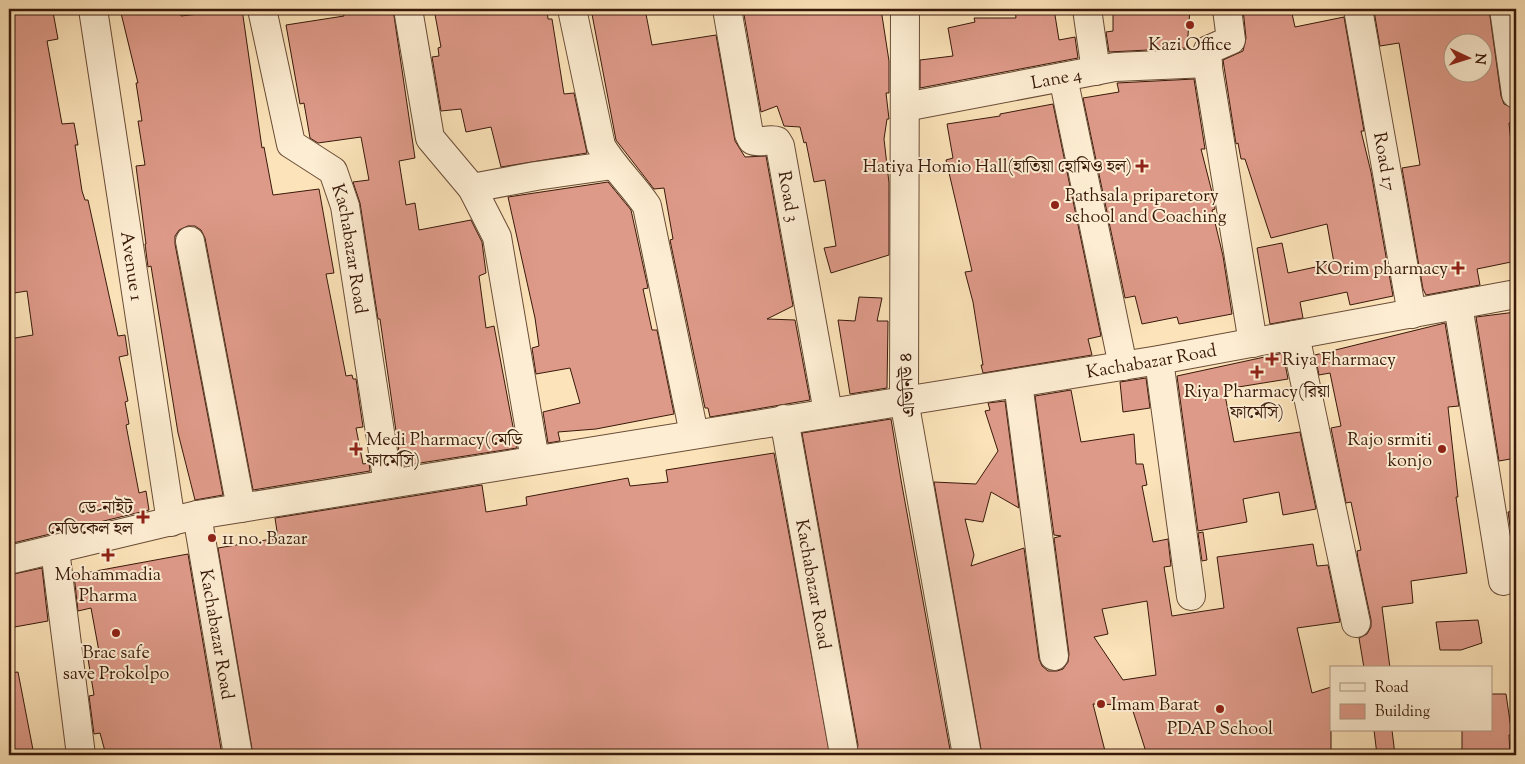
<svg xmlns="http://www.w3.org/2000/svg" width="1525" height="764" font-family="'Sorts Mill Goudy','Noto Serif Bengali',serif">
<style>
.building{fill:#de9a89;stroke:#38190a;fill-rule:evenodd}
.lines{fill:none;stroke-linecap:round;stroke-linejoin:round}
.minor-casing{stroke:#694c36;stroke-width:30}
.minor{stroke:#fdedd2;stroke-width:28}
.poi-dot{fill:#8f2418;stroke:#fdedd2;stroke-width:2}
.labels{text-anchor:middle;stroke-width:4;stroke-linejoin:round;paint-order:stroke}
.poi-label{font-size:18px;fill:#38190a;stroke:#fdedd2}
.street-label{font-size:18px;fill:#38190a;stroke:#fdedd2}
</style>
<rect width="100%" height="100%" fill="#fce3b9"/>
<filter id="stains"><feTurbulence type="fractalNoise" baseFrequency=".004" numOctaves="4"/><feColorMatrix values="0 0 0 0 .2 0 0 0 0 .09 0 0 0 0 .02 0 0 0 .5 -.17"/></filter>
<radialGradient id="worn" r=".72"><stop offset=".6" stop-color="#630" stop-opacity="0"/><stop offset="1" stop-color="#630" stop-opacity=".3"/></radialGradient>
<!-- building -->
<g class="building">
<polygon points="9,9 43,9 44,14 53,12 58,39 47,41 62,124 74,123 78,145 75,145 82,191 85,200 88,200 118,336 125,335 128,355 119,357 128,401 125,402 129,424 126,425 139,493 146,491 149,510 9,544 9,339 33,335 27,291 14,293 11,278 9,279"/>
<polygon points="120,9 180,9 181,16 242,9 262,148 264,147 273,195 319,189 334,273 326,274 346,376 352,375 353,379 356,379 363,427 356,428 363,464 369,463 370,471 253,490 205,238 201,230 195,226 188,226 179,230 175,236 175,244 223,495 195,500 178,433 151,266 148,267 145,244 146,244 136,166 145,165 138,121 142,121 136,83 138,83"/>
<polygon points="342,9 393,9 415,158 399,161 406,205 415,203 419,230 471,220 482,242 486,273 479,276 486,328 494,326 517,448 401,466 380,319 378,319 360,203 353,182 369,180 361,137 318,143 310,138 304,103 300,104 286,25 344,16"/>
<polygon points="434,9 547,9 548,19 552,19 564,94 574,93 587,153 501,167 491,127 466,132 461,109 441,111 432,57 439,56 438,48 441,47"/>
<polygon points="591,9 645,9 652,45 716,35 735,141 745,157 766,156 793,306 767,319 795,320 810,400 710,417 708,408 705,408 670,240 673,239 664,188 654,189 616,140"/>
<polygon points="743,9 881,9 889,61 889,93 886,93 889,119 887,119 884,139 889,183 889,255 831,273 824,248 836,246 825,180 814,182 806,142 804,143 800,127 784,126 777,106 761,112"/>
<polygon points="1015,9 1054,9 1059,40 1075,37 1078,58 920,88 920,60 953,56 948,28 975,22 974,18 1016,18"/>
<polygon points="1113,9 1190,9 1187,48 1109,52 1106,32 1113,31"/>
<polygon points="1243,9 1291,9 1295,27 1344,17 1364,131 1361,131 1371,172 1393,296 1350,305 1347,292 1300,302 1303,318 1270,324 1257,248 1282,243 1288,273 1334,263 1327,224 1271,238 1245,159 1241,159 1238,143 1236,144 1223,60 1243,51 1246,38"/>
<path d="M 1384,9 L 1489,9 L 1501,96 L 1504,104 L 1516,109 L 1516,122 L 1509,123 L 1516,190 L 1516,261 L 1477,269 L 1480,285 L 1426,295 L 1423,289 L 1402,168 L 1420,165 L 1399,43 L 1380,46 L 1374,11 ZM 1452,42 L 1482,42 L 1482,72 L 1452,72 Z"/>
<polygon points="1194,79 1205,149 1201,149 1214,200 1215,209 1212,210 1223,256 1232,314 1179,324 1177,317 1142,324 1135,296 1125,298 1083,98 1119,92 1117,83"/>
<polygon points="1053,104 1101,336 1088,339 1092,355 983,373 981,365 983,365 973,302 965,272 972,271 946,160 953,158 947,124 1000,116 1000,114"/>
<polygon points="608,182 631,210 648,288 643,289 652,330 657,330 674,414 596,429 558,432 560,441 548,443 543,412 580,403 570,368 536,374 532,348 539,346 535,318 508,197"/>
<polygon points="859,297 882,298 877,321 888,321 887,388 850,394 838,320 855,321"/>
<polygon points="1516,312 1516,458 1499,461 1476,317"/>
<polygon points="1445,323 1459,406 1448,407 1458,497 1456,497 1467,573 1411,581 1413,603 1382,607 1390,668 1364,668 1359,638 1367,634 1371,627 1371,620 1358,559 1357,551 1361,550 1351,502 1346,503 1331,428 1341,426 1330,373 1319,375 1315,355"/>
<polygon points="1283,353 1288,379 1226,389 1227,395 1225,395 1234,442 1300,432 1316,509 1283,515 1279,492 1243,499 1247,522 1198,531 1177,376"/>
<polygon points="1146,378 1150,408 1123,412 1120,382"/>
<path d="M 1071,390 L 1081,442 L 1134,434 L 1136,464 L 1143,464 L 1147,485 L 1142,486 L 1153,542 L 1168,539 L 1171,566 L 1164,567 L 1172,616 L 1224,608 L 1217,557 L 1313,544 L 1317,566 L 1328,565 L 1340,622 L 1297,628 L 1312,693 L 1331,687 L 1331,755 L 1147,755 L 1131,705 L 1093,704 L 1105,751 L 1088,755 L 982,755 L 934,482 L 976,484 L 998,451 L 985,411 L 990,410 L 988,403 L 1005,401 L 1019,508 L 991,492 L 983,522 L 965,519 L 974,555 L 971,566 L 1024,548 L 1039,659 L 1042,666 L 1048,671 L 1057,671 L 1063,669 L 1068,662 L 1069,654 L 1054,538 L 1061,536 L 1054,535 L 1035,396 ZM 1147,601 L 1156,675 L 1123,680 L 1094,637 L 1108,634 L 1102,609 Z"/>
<polygon points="891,419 901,480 951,755 856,755 858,745 802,433"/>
<polygon points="774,453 830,755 253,755 218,548 278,538 275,518 482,485 486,512 527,505 526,497 628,478 630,486 668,482 666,470"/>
<polygon points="1516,511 1516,565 1508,512"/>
<polygon points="1203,532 1207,560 1202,561 1198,533"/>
<polygon points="188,554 222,755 106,755 100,733 94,734 89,696 94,695 88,659 100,657 91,608 78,611 74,575"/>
<polygon points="42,568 48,621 9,628 9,599 12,598 9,575"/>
<polygon points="1478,620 1482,643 1461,650 1440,650 1436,622"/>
<polygon points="18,672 34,755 9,755 9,673"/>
<polygon points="1491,694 1506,694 1512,735 1509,735 1510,755 1462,755 1462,730 1491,730"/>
<polygon points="1374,730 1392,730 1395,755 1377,755"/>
</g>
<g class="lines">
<!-- minor casing -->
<g class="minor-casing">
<g id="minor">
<path id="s1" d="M 93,9 L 171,522"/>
<path id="s2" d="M 262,9 L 291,144 L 333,171 L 345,206 L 388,484"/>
<polyline points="408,9 430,138 472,188 497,237 535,460"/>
<path d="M 572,9 L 601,146 C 614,168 633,185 647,206 L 694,434"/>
<path id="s3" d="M 727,9 L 749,134 L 752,140 C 760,144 768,138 777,141 L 780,146 L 828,412"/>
<polyline points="905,9 904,400 967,755"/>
<polyline points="1087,9 1096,71"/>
<polyline points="1227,9 1231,40 1208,50 1206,56 1253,343"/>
<path id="s4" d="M 1358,9 L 1412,314"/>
<polyline points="1504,9 1516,94"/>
<polyline points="1063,77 1123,366"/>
<path id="s5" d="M 905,107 L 1115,67 L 1208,63"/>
<polyline points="472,188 536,176 613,165"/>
<polyline points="190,241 241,508"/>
<polyline points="1458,305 1503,581"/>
<polyline points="1295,335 1356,623"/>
<polyline points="1159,360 1191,596"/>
<polyline points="1018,383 1054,656"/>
<path id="s6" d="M 784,419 L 843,748"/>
<path id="s7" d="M 197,515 L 238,755"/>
<polyline points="55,550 81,755"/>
<path id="s8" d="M 9,560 L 197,515 L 1159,360 L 1516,294"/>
</g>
</g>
<!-- minor -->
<use href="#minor" class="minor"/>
</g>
<!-- markers -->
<g class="poi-dot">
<circle cx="1190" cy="25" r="5"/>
<path d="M1139.5 158.5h5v5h5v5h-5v5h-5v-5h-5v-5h5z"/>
<circle cx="1055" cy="205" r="5"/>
<path d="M1455.5 260.5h5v5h5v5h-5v5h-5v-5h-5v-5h5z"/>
<path d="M1269.5 351.5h5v5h5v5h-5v5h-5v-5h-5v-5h5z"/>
<path d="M1254.5 364.5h5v5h5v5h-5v5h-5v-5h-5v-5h5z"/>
<path d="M353.5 441.5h5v5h5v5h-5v5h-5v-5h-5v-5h5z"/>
<circle cx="1442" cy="449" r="5"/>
<path d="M140.5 509.5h5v5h5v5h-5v5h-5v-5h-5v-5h5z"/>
<circle cx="212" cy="538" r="5"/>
<path d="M105.5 547.5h5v5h5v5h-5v5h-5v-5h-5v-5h5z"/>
<circle cx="116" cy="633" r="5"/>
<circle cx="1101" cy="704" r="5"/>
<circle cx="1220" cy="709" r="5"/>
</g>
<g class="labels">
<!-- poi labels -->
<g class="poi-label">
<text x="1190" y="50">Kazi Office</text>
<text x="1132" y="172" text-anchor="end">Hatiya Homio Hall(হাতিয়া হোমিও হল)</text>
<text x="1065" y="201" text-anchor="start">Pathsala priparetory<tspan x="1065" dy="21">school and Coaching</tspan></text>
<text x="1448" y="274" text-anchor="end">KOrim pharmacy</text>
<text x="1282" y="365" text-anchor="start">Riya Fharmacy</text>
<text x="1257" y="397">Riya Pharmacy(রিয়া<tspan x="1257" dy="21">ফার্মেসি)</tspan></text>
<text x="366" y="445" text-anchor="start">Medi Pharmacy(মেডি<tspan x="366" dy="21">ফার্মেসি)</tspan></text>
<text x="1432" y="445" text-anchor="end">Rajo srmiti<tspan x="1432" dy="21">konjo</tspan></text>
<text x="133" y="513" text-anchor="end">ডে-নাইট<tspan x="133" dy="21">মেডিকেল হল</tspan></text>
<text x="222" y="544" text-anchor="start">11 no. Bazar</text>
<text x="108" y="580">Mohammadia<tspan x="108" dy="21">Pharma</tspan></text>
<text x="116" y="658">Brac safe<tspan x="116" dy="21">save Prokolpo</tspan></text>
<text x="1111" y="710" text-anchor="start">Imam Barat</text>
<text x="1220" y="734">PDAP School</text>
</g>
<!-- street labels -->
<g class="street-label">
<text dy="6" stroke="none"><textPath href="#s5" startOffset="154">Lane 4</textPath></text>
<text dy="6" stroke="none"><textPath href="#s4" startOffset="155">Road 17</textPath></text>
<text dy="6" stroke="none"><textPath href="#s3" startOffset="216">Road 3</textPath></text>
<text dy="6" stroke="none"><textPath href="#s2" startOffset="268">Kachabazar Road</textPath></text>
<text dy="6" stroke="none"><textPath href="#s1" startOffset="260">Avenue 1</textPath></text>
<text dy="6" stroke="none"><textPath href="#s8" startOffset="1160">Kachabazar Road</textPath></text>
<text transform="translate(907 385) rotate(-93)" y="6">এভিনিউ ৪</text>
<text dy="6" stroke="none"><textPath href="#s6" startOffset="168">Kachabazar Road</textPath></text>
<text dy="6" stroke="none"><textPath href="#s7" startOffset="121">Kachabazar Road</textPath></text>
</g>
</g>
<!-- margin -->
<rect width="1525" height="764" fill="none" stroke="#fce3b9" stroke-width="30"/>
<rect x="10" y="10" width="1505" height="744" fill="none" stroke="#38190a" stroke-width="2.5"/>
<rect x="15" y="15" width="1495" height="734" fill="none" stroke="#38190a"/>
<!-- legend -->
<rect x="1330" y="666" width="162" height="65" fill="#fdedd2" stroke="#ae9882"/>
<rect x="1340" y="683" width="25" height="8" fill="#fdedd2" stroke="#ae9882"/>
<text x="1375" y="692" font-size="15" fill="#38190a">Road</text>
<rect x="1340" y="704" width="25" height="15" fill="#de9a89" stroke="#ae9882"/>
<text x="1375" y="716" font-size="15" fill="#38190a">Building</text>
<!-- north arrow -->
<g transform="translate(1468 58) rotate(94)"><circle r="24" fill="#fdedd2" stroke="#ae9882"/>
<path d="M0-4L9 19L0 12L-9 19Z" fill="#8f2418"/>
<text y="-8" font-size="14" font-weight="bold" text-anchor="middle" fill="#38190a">N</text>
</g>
<rect width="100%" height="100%" filter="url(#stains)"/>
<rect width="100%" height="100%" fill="url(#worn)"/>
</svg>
